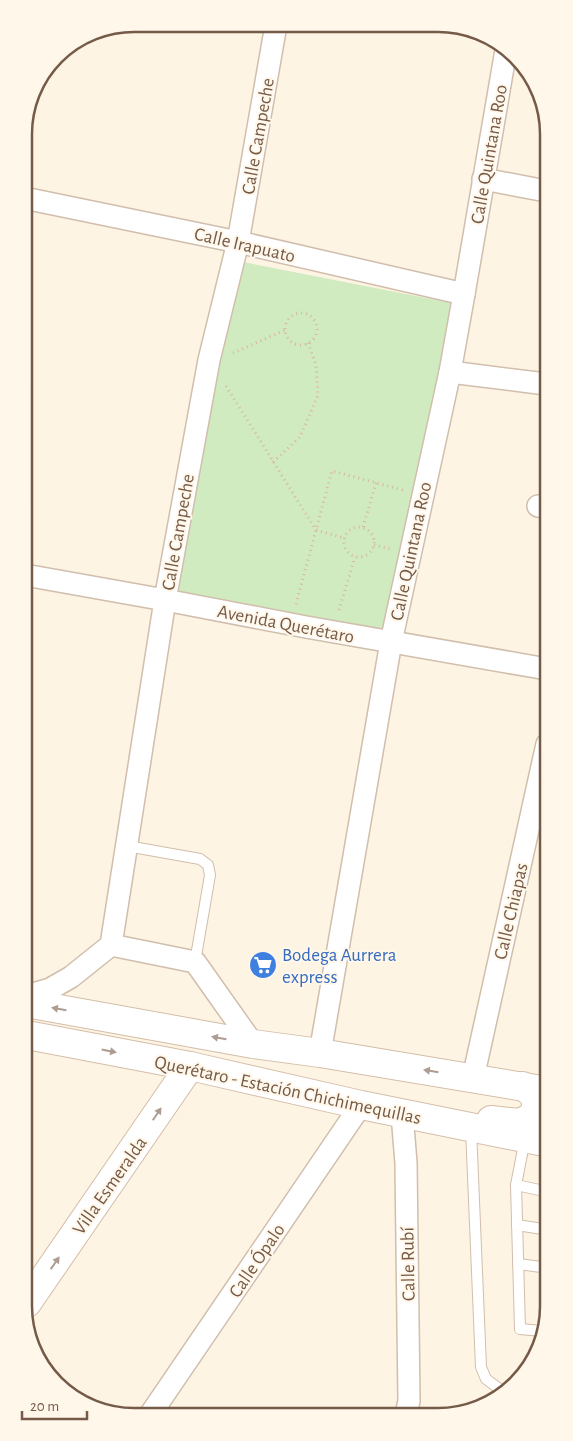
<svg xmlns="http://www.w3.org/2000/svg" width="573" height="1441" font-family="'Alegreya Sans',sans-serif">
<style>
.green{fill:#d0ebc0}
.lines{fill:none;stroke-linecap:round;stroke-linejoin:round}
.lane-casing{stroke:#d1beac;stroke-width:12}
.street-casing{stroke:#d1beac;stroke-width:24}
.secondary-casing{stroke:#d4bea8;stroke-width:30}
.path{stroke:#d9b69c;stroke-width:3;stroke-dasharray:1 4;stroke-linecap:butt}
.lane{stroke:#fff;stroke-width:10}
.street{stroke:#fff;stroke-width:21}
.secondary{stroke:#fff;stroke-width:28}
.oneway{fill:#ad9c91}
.labels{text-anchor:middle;stroke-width:4;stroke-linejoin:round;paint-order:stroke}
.street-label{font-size:19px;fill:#765a48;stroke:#fff7ea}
.shop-label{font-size:19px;fill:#366cbe;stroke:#fff7ea;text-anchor:start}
.rim{fill:none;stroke:#765a48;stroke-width:2.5}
</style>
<rect width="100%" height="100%" fill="#fdf4e3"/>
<!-- green -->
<polygon class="green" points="233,260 457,304 389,638 168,597"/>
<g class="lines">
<!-- lane casing -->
<g class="lane-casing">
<g id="lane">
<polyline points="127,846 200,859 208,865 210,875 195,962"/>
<polyline points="471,1129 481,1367 486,1379 501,1390 504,1391"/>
<polyline points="525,1139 516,1185 520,1329 542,1331"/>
<polyline points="516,1185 549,1192"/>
<polyline points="517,1225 549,1230"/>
<polyline points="518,1264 549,1268"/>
</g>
</g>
<!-- street casing -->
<g class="street-casing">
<g id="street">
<polyline points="483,179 546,191"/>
<polyline points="24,198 238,242 464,294"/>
<polyline points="450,372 546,384"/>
<polyline points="538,506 547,507"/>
<polyline points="25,575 165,600 306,627 547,669"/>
<polyline points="111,945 195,962 253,1044"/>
<polyline points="26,996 50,989 71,977 111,945 165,600 209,360 238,242 276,25"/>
<polyline points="320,1053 391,642 450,372 464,294 506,50"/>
<polyline points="473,1078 547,744"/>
<polyline points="402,1114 406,1163 409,1401 406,1414"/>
<polyline points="150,1415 361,1105"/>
</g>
</g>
<!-- secondary casing -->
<g class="secondary-casing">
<g id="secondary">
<polyline points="26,1003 253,1044 320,1053 548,1091"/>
<polyline points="27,1035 190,1066 361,1105 549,1143"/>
<path d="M 491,1120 L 520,1123 L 533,1116 C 539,1101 536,1095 523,1086"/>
<polyline points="27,1303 190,1066"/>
</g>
</g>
<!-- path -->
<g class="path">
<circle cx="301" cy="329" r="16"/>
<polyline points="233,353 285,330"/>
<polyline points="226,386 316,530 344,538"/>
<polyline points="273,462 300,437 318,395 316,365 308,343"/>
<circle cx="359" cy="542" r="15"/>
<polyline points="363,527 376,483"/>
<polyline points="374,545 391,549"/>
<polyline points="296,604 332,471 403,490"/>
<polyline points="339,610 355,557"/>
</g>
<!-- lane -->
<use href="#lane" class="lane"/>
<!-- street -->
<use href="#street" class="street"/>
<!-- secondary -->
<use href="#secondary" class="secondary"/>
</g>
<!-- one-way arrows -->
<defs><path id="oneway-solid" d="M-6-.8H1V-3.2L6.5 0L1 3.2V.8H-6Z" transform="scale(1.25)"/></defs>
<g class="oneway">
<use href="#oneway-solid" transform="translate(59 1009) rotate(-170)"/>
<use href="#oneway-solid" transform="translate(219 1038) rotate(-170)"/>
<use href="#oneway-solid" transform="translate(109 1051) rotate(11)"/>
<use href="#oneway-solid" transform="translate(431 1071) rotate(-171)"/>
<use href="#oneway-solid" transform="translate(157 1114) rotate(-56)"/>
<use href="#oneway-solid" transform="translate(55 1263) rotate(-55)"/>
</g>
<!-- icons -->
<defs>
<g id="supermarket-disc" transform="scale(1.4375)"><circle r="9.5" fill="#3f7fe0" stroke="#fff7ea"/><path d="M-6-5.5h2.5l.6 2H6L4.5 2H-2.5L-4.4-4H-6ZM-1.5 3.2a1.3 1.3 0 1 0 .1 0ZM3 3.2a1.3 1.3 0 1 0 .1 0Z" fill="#fff"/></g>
</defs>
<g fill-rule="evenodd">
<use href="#supermarket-disc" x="263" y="965"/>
</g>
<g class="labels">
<!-- street labels -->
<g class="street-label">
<text transform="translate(257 136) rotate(-80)" y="7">Calle Campeche</text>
<text transform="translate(488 154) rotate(-80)" y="7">Calle Quintana Roo</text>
<text transform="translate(245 244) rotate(13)" y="7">Calle Irapuato</text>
<text transform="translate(177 532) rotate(-80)" y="7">Calle Campeche</text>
<text transform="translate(410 551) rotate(-78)" y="7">Calle Quintana Roo</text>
<text transform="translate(286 623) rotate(11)" y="7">Avenida Querétaro</text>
<text transform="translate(510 911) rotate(-77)" y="7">Calle Chiapas</text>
<text transform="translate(288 1089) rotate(12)" y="7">Querétaro - Estación Chichimequillas</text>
<text transform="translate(109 1185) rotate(-55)" y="7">Villa Esmeralda</text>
<text transform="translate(256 1260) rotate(-56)" y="7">Calle Ópalo</text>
<text transform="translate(407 1264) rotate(-91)" y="7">Calle Rubí</text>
</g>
<!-- shop labels -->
<g class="shop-label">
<text x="282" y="961">Bodega Aurrera<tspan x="282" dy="22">express</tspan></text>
</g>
</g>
<!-- crop -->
<path d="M0 0H573V1441H0ZM134 32H438A102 102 0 0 1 540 134V1306A102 102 0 0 1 438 1408H134A102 102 0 0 1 32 1306V134A102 102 0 0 1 134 32Z" fill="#fff7ea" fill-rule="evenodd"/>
<path class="rim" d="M134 32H438A102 102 0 0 1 540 134V1306A102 102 0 0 1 438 1408H134A102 102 0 0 1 32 1306V134A102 102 0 0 1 134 32Z"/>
<!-- scale -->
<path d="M22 1411v8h65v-8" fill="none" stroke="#765a48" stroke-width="2.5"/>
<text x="30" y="1411" font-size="15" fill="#765a48" stroke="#fff7ea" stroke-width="4" paint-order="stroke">20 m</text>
</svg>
